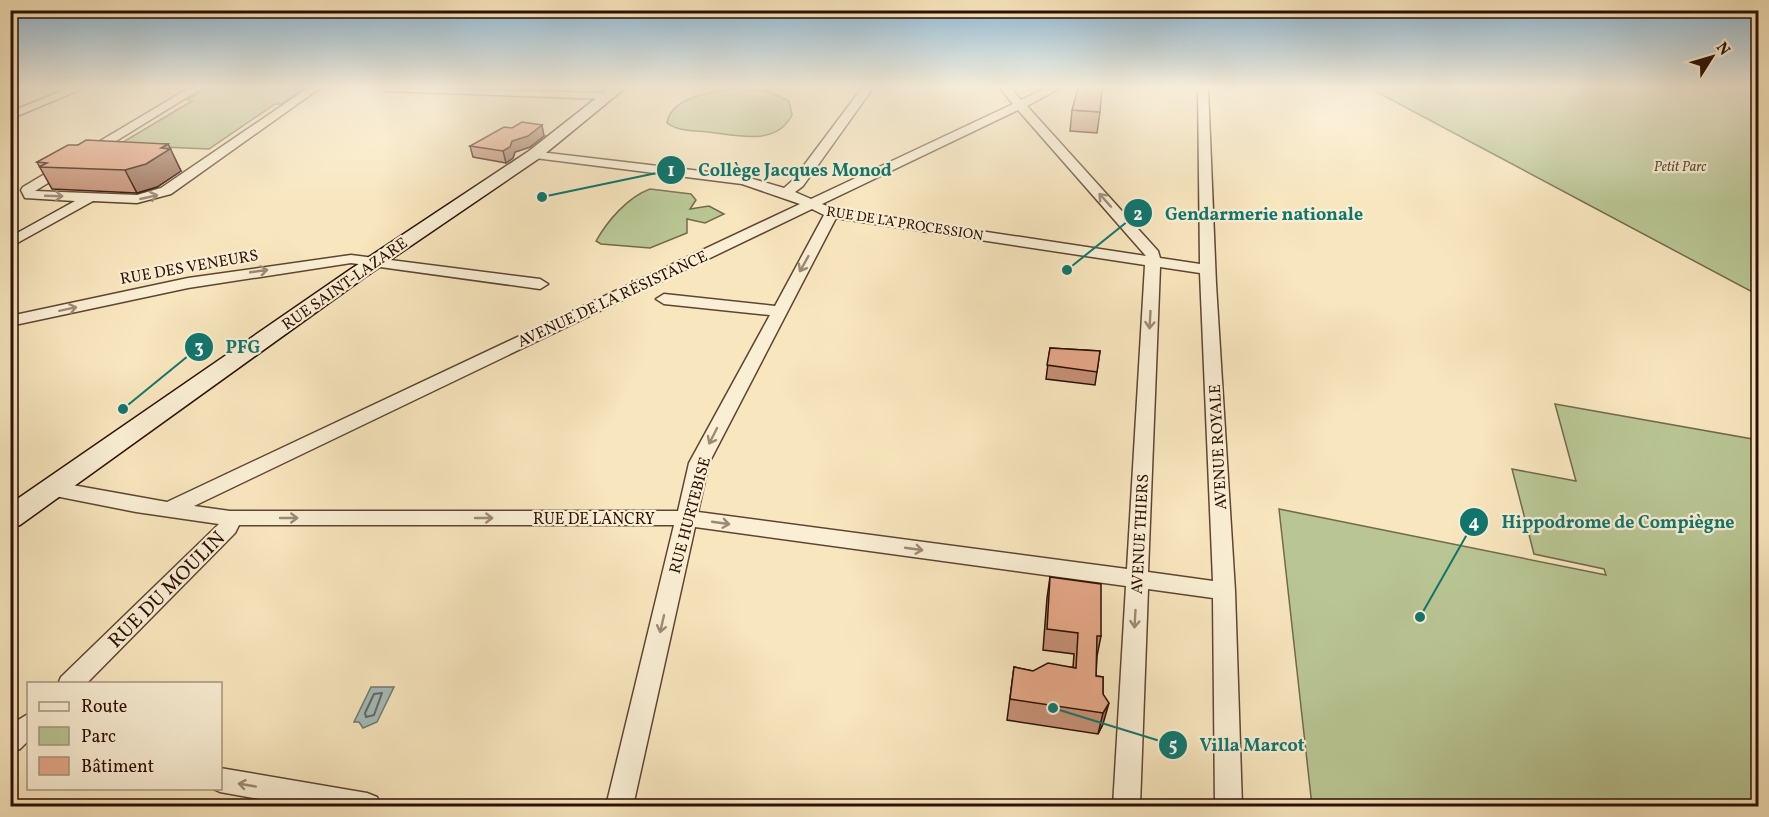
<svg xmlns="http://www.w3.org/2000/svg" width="1769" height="817" font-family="Vollkorn,serif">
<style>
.green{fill:#b9c694;stroke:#726a4b;stroke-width:1.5}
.water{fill:#a2bdbc;stroke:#737772;stroke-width:1.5}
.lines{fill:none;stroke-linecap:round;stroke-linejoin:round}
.shore{stroke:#67665f;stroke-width:2}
.street-casing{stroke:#5f4531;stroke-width:3}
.secondary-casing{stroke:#2c0f02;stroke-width:3}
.street{fill:#faefd5;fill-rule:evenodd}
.secondary{fill:#faefd5;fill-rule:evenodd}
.wall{fill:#c69076;stroke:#2c0f02;stroke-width:1.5}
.shaded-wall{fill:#a17660;stroke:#2c0f02;stroke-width:1.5}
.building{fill:#e6a889;stroke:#2c0f02;stroke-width:1.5}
.oneway{stroke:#9d8a76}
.labels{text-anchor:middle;stroke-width:4.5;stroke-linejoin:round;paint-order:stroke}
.far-park-label{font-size:14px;font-style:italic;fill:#5d4f35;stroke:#faefd5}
.far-street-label{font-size:14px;fill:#2c0f02;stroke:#faefd5}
.street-label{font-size:16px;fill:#2c0f02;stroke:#faefd5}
.near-street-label{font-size:20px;fill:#2c0f02;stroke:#faefd5}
.leader{fill:none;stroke:#0f766e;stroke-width:2}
.callout-dot{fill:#0f766e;stroke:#faefd5;stroke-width:2}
.mark-label{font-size:18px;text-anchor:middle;font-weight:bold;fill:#fff}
.callout-label{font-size:18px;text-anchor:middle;font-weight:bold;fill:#0f766e;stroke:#faefd5;stroke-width:4.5;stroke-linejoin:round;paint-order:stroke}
</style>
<rect width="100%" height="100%" fill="#f8e6be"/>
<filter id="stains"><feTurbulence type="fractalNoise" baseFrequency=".00333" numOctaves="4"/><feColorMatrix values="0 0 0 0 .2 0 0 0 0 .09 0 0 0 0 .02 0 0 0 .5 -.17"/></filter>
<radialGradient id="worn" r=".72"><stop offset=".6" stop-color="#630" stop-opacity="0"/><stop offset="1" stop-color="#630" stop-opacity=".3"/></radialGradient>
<!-- green -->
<g class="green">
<polygon points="207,88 302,90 281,104 275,104 209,149 118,145 192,101 187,100"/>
<polygon points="1366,88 1758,88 1758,295 1373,90"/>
<path d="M 734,89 L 768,91 L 789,101 L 792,115 C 776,147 736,135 708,132 C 694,130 679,132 667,123 C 671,96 713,92 734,89 Z"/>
<path d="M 650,189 L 691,194 L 696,200 L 690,209 L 709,206 L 724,214 L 705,223 L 687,219 L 687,233 L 650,248 L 601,244 L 596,241 C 608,220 628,197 650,189 Z"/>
<polygon points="1555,404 1758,440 1758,806 1312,806 1279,509 1606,575 1604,569 1534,554 1512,469 1576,481"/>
</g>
<!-- water -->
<polygon class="water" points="371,687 394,687 377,722 363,728 359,722 354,722"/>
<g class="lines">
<!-- shore -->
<polygon class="shore" points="382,693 374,715 366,717 365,713 374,694"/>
<!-- street casing -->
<g class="street-casing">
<g id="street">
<polygon points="69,88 84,88 10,119 10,112"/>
<polygon points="189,88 202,88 35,191 137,195 161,188 308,88 320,88 171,194 137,203 93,201 10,247 10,237 75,201 25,198 21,190 23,187"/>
<polygon points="380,88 608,93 613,96 608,99 385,91"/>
<path d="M 862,88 L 873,88 L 803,186 L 795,192 L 811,199 L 1013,104 L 1000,88 L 1011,88 L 1021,100 L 1046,88 L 1060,88 L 1027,106 L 1158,251 L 1160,258 L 1200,264 L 1198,88 L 1208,88 L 1216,284 L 1235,591 L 1242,806 L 1215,806 L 1213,598 L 1148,589 L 1140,806 L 1113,806 L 1126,586 L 695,527 L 633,806 L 606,806 L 674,525 L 239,525 L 235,533 L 86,684 L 58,684 L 61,677 L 219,524 L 136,512 L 50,495 L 43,493 L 40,488 L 43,483 L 50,481 L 167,502 L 800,204 L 742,184 L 535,158 L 529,154 L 531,151 L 743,176 L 784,188 L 793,180 ZM 1018,110 L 1146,256 L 835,209 L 822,204 ZM 812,209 L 824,215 L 775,306 L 664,294 L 656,299 L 664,304 L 770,315 L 689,463 L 678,511 L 230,511 L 194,506 ZM 836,218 L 1145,265 L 1127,569 L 698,512 L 709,463 ZM 1160,267 L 1200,273 L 1213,581 L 1148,572 Z"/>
<polygon points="351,255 540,279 548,284 540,289 351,263 188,288 10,326 10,316 188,278"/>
<polygon points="28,714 28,741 20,749 10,752 10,725"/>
<polygon points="220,768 367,793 377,797 381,806 299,806 220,792 211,788 220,788"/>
</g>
</g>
<!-- secondary casing -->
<g class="secondary-casing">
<polygon id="secondary" points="609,88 625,88 541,157 365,277 20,525 10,528 10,504 351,269 529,151"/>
</g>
<!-- street -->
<use href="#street" class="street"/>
<!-- secondary -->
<use href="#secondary" class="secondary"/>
</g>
<!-- wall -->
<g class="wall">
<polygon points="1072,110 1100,112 1097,133 1070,131"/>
<polygon points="544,136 530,147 515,152 513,158 506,163 473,157 470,146"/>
<polygon points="168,144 181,171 157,187 137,193 52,189 37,162 78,145"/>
<polygon points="1050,348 1100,351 1095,385 1046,379"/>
<polygon points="1050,577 1101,636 1097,656 1096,676 1103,677 1103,724 1098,734 1007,720 1014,667 1033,671 1073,667 1074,654 1043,650 1047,598"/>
</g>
<!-- shaded-wall -->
<g class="shaded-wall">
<polygon points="542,125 544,136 530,147 515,152 513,158 506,163 503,151 512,141"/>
<polygon points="168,144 181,171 157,187 137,193 125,170"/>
<polygon points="1109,703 1103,724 1098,734 1103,713"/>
</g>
<!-- building -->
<g class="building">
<polygon points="1078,88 1102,88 1100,112 1072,110"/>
<polygon points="522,122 542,125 528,136 512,141 510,147 503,151 470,146 504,127 512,128"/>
<polygon points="86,140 168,144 161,148 170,149 146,164 125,170 39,167 47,163 37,162 68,145 78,145"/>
<polygon points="1050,348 1100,351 1097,372 1047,365"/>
<polygon points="1050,577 1101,584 1101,636 1097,636 1096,676 1103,677 1103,694 1109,703 1103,713 1010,699 1014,667 1033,671 1048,663 1076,668 1078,633 1047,629"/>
</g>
<!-- one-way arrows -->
<defs><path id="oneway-shaft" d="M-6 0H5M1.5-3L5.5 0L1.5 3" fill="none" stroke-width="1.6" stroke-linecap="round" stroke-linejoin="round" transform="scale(1.5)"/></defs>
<g class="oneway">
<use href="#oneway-shaft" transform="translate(54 196) rotate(2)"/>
<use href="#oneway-shaft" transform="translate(149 197) rotate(-13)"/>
<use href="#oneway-shaft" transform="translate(1105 200) rotate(-132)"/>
<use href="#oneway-shaft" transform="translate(804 264) rotate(119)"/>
<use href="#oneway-shaft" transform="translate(259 271) rotate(-8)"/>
<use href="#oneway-shaft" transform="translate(68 309) rotate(-12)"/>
<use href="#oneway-shaft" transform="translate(1150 320) rotate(93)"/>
<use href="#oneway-shaft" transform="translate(713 436) rotate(117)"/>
<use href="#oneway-shaft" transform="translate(289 518)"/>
<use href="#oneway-shaft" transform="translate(484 518)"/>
<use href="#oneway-shaft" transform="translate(721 523) rotate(8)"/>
<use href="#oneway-shaft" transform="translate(914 549) rotate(8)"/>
<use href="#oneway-shaft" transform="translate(1135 619) rotate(93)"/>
<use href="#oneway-shaft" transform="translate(662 624) rotate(103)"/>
<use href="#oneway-shaft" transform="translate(247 785) rotate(-170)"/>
</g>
<!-- sky -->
<linearGradient id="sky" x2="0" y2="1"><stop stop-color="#8cb8d6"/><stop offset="0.43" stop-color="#fcf4e2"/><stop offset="1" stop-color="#fcf4e2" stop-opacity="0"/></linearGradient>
<rect width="1769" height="203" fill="url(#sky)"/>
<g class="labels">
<!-- far-park labels -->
<g class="far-park-label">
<text x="1680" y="171">Petit Parc</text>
</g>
<!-- far-street labels -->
<g class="far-street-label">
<text transform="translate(905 223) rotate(9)" y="5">RUE DE LA PROCESSION</text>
</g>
<!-- street labels -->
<g class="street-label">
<text transform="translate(189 266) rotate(-10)" y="6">RUE DES VENEURS</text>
<text transform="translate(344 283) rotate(-35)" y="6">RUE SAINT-LAZARE</text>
<text transform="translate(612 298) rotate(-25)" y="6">AVENUE DE LA RÉSISTANCE</text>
<text transform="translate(1217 447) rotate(-93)" y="6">AVENUE ROYALE</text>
<text transform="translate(689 515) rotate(-75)" y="6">RUE HURTEBISE</text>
<text x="594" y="524">RUE DE LANCRY</text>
<text transform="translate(1139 534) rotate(-87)" y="6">AVENUE THIERS</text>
</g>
<!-- near-street labels -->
<g class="near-street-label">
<text transform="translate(166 589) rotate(-45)" y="7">RUE DU MOULIN</text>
</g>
</g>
<!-- callouts -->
<path class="leader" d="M542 197L671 170M1067 270L1138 213M123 409L199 347M1420 617L1474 522M1053 708L1173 745"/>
<g class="callout-dot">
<circle cx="542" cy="197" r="6"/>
<circle cx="1067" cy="270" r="6"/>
<circle cx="123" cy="409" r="6"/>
<circle cx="1420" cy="617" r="6"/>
<circle cx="1053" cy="708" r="6"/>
<circle cx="671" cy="170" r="15"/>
<circle cx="1138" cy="213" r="15"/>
<circle cx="199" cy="347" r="15"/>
<circle cx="1474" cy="522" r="15"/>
<circle cx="1173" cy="745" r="15"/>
</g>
<g class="mark-label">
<text x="671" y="176">1</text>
<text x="1138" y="220">2</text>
<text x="199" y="353">3</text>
<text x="1474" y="528">4</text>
<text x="1173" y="751">5</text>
</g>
<g class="callout-label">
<text x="795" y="176">Collège Jacques Monod</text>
<text x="1264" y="220">Gendarmerie nationale</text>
<text x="243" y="353">PFG</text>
<text x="1618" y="528">Hippodrome de Compiègne</text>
<text x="1252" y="751">Villa Marcot</text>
</g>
<!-- margin -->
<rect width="1769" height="817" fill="none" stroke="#f8e6be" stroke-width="36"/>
<rect x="12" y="12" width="1745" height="793" fill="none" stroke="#2c0f02" stroke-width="3"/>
<rect x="18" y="18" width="1733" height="781" fill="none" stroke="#2c0f02" stroke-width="1.5"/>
<!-- legend -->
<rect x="27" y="682" width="195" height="108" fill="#faefd5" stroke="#a89581" stroke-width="1.5"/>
<rect x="39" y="702" width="30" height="9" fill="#faefd5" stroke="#a89581" stroke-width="1.5"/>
<text x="81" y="712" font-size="18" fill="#2c0f02">Route</text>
<rect x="39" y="727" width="30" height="18" fill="#b9c694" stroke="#a89581" stroke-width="1.5"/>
<text x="81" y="742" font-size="18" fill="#2c0f02">Parc</text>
<rect x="39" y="757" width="30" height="18" fill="#e6a889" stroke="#a89581" stroke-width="1.5"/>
<text x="81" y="772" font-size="18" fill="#2c0f02">Bâtiment</text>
<!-- north arrow -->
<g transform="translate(1712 57) rotate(53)" stroke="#faefd5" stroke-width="4.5" paint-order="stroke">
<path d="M0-4.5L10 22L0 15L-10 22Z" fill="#2c0f02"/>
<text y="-9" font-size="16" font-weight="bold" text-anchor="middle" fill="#2c0f02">N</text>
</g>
<rect width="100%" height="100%" filter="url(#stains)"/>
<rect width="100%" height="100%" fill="url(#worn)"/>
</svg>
